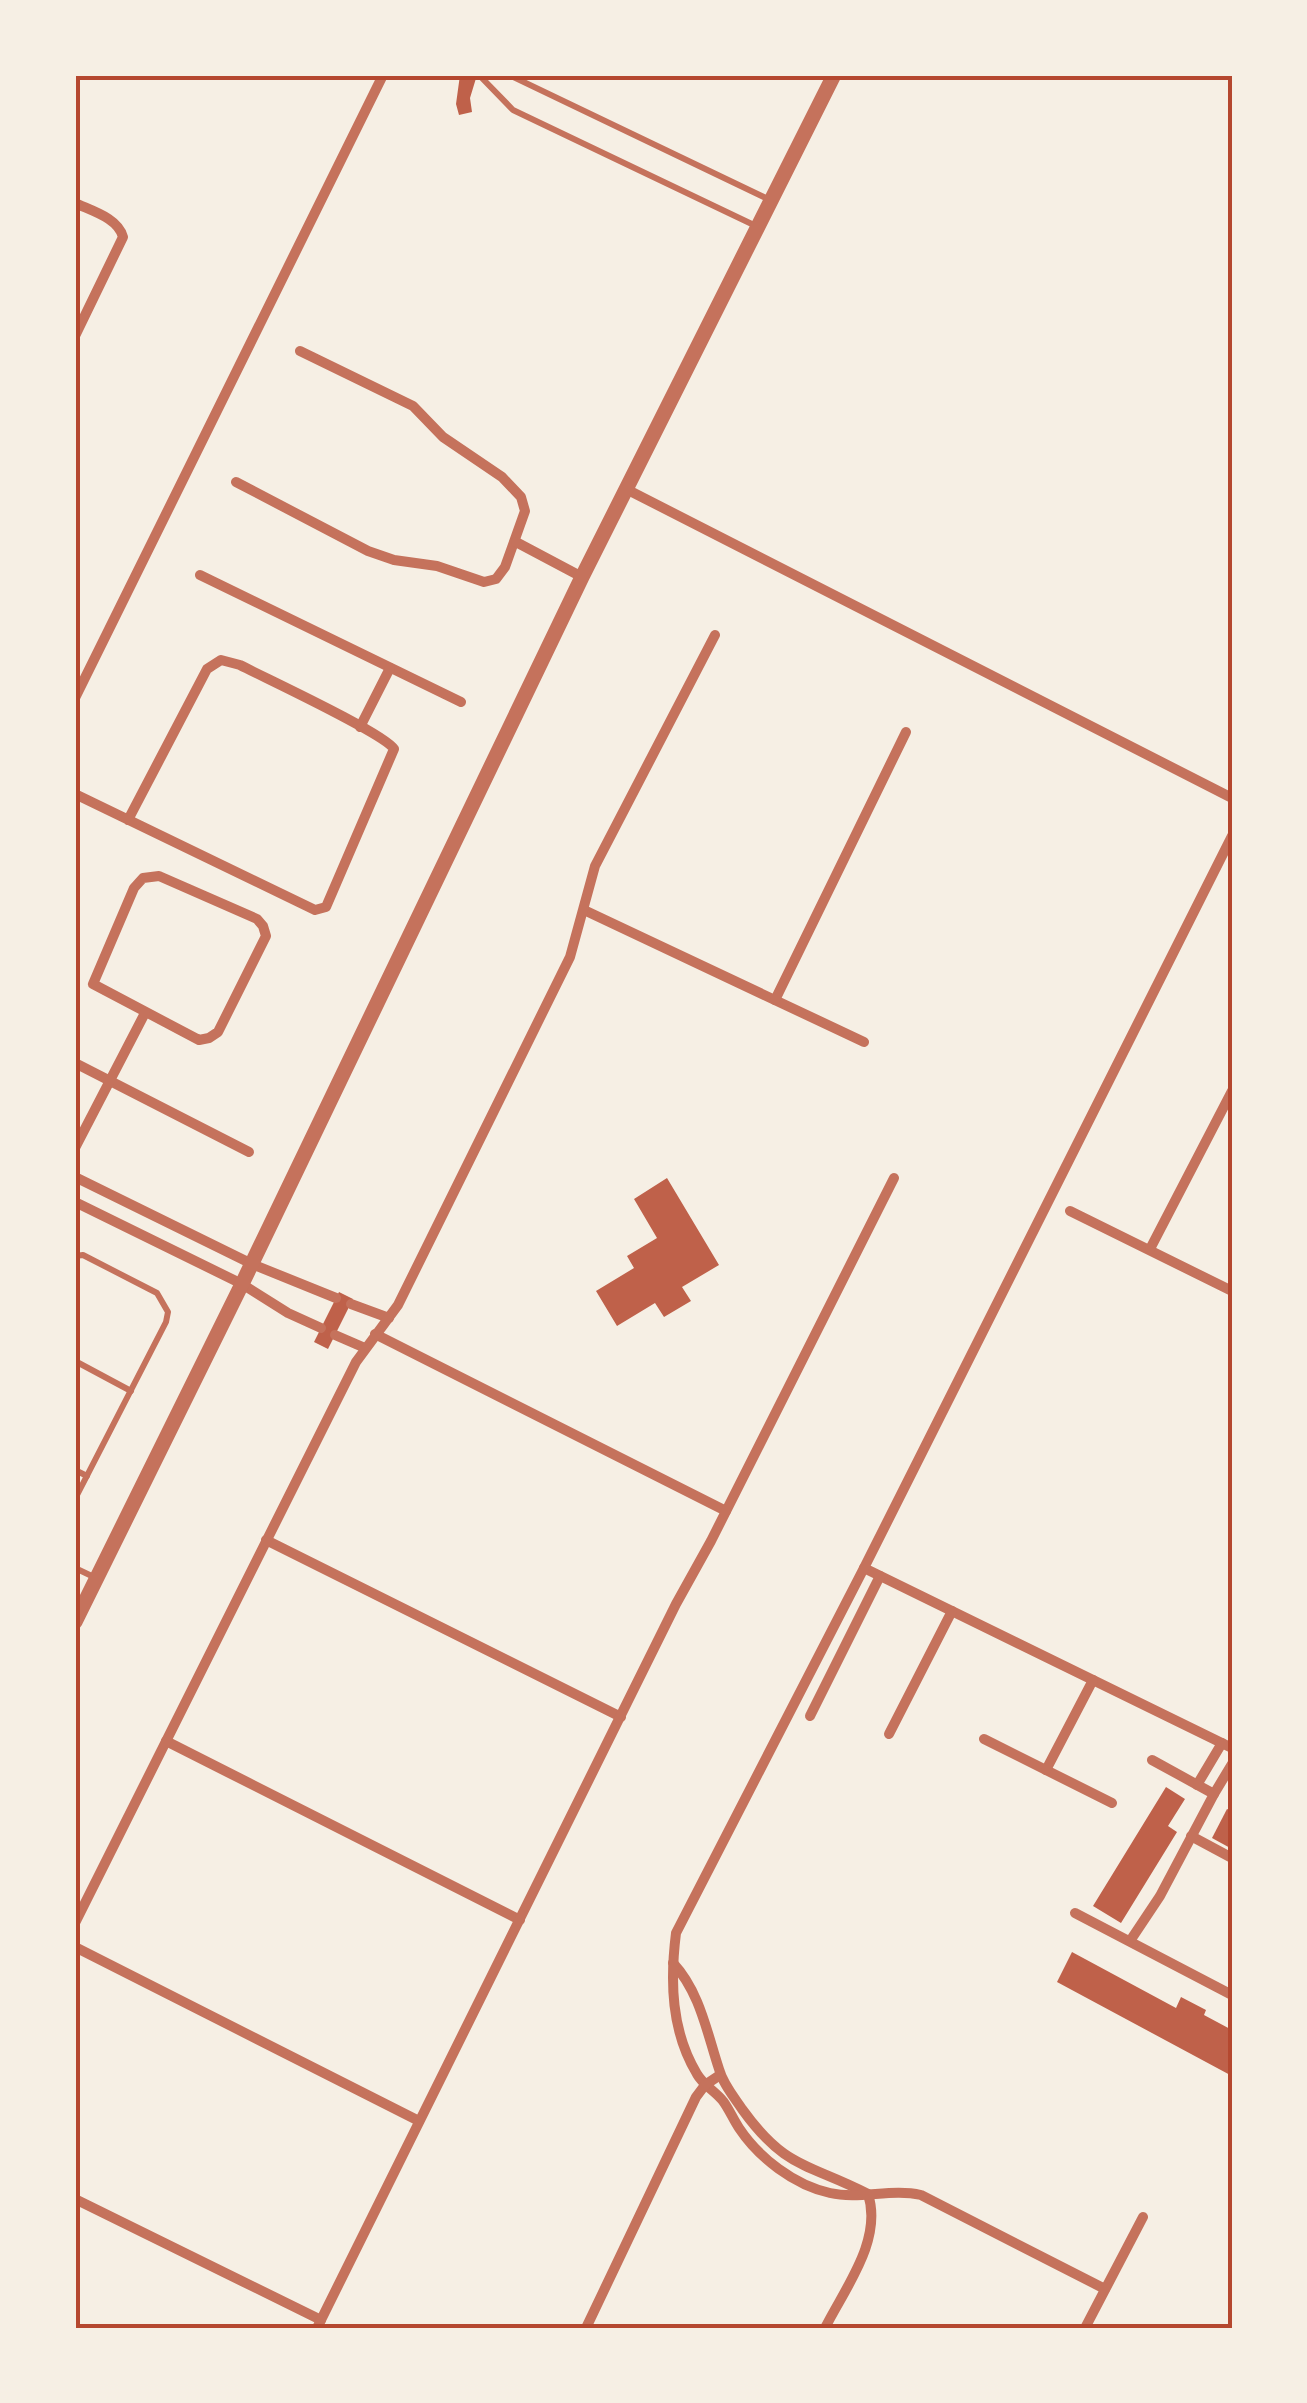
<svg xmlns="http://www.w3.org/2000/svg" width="1307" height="2403" font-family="'Archivo Narrow',sans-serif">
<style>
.building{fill:#bf614a}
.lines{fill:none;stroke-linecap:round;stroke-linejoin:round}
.service{stroke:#c5725c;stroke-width:6}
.minor{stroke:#c5725c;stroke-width:10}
.tertiary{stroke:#c5725c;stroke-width:15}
.neatline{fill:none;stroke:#b5482f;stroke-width:4}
</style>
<rect width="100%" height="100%" fill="#f6efe4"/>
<!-- building -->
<g class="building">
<polygon points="460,75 477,75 470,98 472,112 459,115 456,104"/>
<polygon points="667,1178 719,1265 682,1287 691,1301 664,1317 655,1303 617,1326 596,1291 634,1268 627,1256 657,1238 634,1199"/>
<polygon points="339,1292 353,1299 328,1349 314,1342"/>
<polygon points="1166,1787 1185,1799 1168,1826 1177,1832 1121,1923 1093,1906"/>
<polygon points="1227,1809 1232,1811 1232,1849 1212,1838"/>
<polygon points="1072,1952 1176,2008 1181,1997 1206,2010 1204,2015 1232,2030 1232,2076 1057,1982"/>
</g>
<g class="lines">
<!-- service -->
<g class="service">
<polyline points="479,75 513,110 756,226"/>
<polyline points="509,75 770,200"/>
<polyline points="75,1256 83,1255 157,1293 168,1312 166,1322 75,1499"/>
<polyline points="75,1361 131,1391"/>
<polyline points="75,1470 87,1476"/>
<polyline points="75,1568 96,1578"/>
</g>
<!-- minor -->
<g class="minor">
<path d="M 75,203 C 92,211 118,218 123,237 L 75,336"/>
<polyline points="236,482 368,551 394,560 437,566 484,582 496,579 505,567 525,511 521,497 502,477 443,437 413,406 300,351"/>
<polyline points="628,490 1232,798"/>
<polyline points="516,542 582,577"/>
<polyline points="200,575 461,702"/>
<polyline points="75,698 383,75"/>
<polyline points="360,727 390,668"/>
<path d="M 75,794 L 315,910 L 326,907 L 394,749 C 384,733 265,678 240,665 L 221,660 L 207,669 L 128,820"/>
<polygon points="159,876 257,919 263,926 266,936 218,1032 209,1038 199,1040 93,984 134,888 143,878"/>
<polyline points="584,910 864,1042"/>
<polyline points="775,1000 906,732"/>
<polyline points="75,1063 249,1152"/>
<polyline points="75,1148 145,1013"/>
<polyline points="75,1177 252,1264 336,1298"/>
<polyline points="75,1202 242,1284 288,1313 321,1328"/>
<polyline points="1070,1211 1232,1291"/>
<polyline points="1150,1249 1232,1091"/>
<polyline points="351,1304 389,1318"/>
<polyline points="375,1334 726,1511"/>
<polyline points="335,1335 365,1348"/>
<polyline points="266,1540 621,1717"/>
<polyline points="864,1568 1232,1748"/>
<polyline points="810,1716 880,1576"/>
<polyline points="889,1734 952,1611"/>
<polyline points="984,1739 1112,1803"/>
<polyline points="166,1741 520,1920"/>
<polyline points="1046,1770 1093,1680"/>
<polyline points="1197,1785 1222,1743"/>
<polyline points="1214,1794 1232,1764"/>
<polyline points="1191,1836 1232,1858"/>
<polyline points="1075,1913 1232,1995"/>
<polyline points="75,1923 356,1362 398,1305 570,957 595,866 715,635"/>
<polyline points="1130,1941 1160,1896 1214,1794 1152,1760"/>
<polyline points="75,1947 419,2121"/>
<path d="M 673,1963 C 700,1992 707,2033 719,2069 C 723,2084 734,2097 742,2109 C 786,2170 808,2163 868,2194 C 883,2240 845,2288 825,2328"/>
<polyline points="75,2199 321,2320"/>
<path d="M 1105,2289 L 921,2195 C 891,2188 860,2200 830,2193 C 794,2185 759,2158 739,2128 C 733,2119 729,2109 723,2101 C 715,2091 703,2085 697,2074 C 671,2031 670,1981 676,1933 L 864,1568 L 1232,836"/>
<polyline points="317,2328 676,1604 711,1541 894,1178"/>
<polyline points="586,2328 696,2097 705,2085 720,2075"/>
<polyline points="1085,2328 1143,2217"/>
</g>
<!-- tertiary -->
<polyline class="tertiary" points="75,1622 242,1284 582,577 834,75"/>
</g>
<!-- border -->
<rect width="1307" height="2403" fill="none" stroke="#f6efe4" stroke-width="155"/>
<rect x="78" y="78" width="1152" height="2248" class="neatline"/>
</svg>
